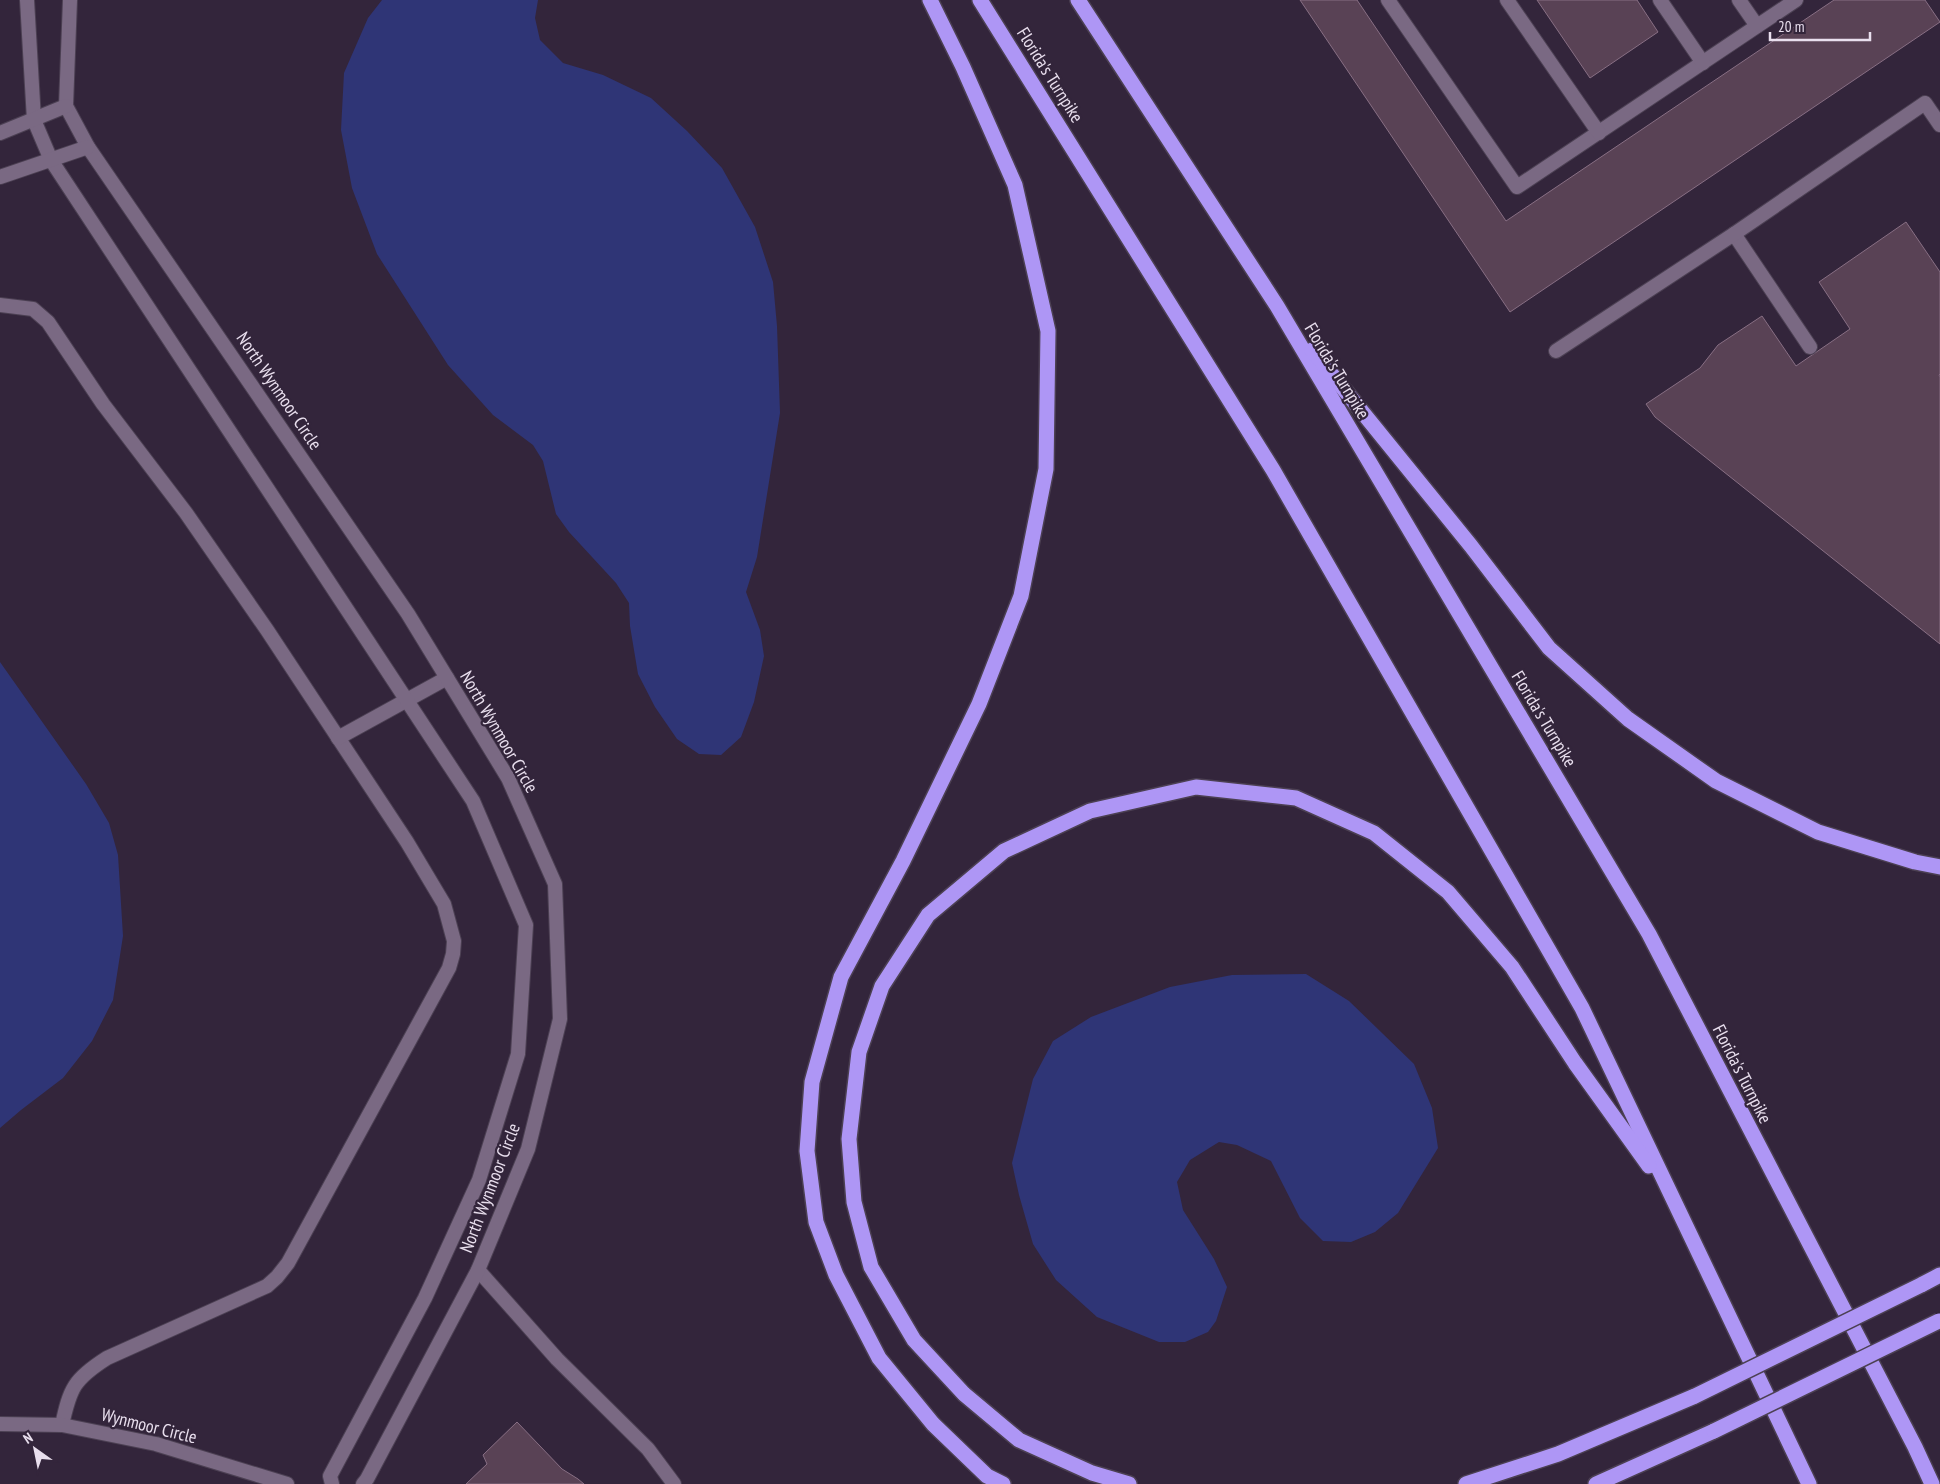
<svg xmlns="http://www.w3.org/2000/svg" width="1940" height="1484" font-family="'PT Sans Narrow',sans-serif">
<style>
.water{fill:#2f3576}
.building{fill:#594255;stroke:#886f84}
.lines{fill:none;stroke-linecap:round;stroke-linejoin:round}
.service-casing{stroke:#4c4053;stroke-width:16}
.minor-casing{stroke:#4c4053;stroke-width:16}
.motorway-casing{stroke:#4c4053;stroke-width:18}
.service{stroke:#7a6983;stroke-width:14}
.minor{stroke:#7a6983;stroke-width:14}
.motorway{stroke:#ae96f5;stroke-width:15}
.motorway-bridge-casing{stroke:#4c4053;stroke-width:18;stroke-linecap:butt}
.motorway-bridge{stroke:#ae96f5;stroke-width:15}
.labels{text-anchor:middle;stroke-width:4.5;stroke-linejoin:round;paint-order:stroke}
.street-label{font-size:18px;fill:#e9dfee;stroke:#33253b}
</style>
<rect width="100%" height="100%" fill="#33253b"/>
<!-- water -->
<g class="water">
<polygon points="382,0 538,0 535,18 540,40 563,63 603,75 651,98 687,131 722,168 755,227 773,282 777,326 780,413 757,557 746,592 760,630 764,656 754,702 741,737 721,755 699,754 677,739 655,707 638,674 630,626 629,603 616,583 569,532 556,514 543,461 533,445 493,415 448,365 377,254 352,188 341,130 344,73 368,18"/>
<polygon points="0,662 86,784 109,823 118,855 123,936 113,1000 92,1041 63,1078 21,1110 0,1128"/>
<polygon points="1306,974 1349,1001 1414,1064 1432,1108 1438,1148 1398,1213 1375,1232 1351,1242 1323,1241 1300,1218 1271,1161 1237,1145 1219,1142 1190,1160 1177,1182 1183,1210 1214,1259 1227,1287 1216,1321 1208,1332 1185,1342 1159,1342 1097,1317 1056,1280 1033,1244 1019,1195 1012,1163 1033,1079 1053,1041 1091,1017 1170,987 1232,975"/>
</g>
<!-- building -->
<g class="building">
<polygon points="1300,0 1357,0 1506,221 1834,0 1925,0 1940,22 1510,312"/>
<polygon points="1537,0 1637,0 1658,32 1590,78"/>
<polygon points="1906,222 1940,272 1940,374 1939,375 1940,377 1940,644 1655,417 1646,404 1700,368 1718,345 1762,316 1796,366 1850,329 1819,282"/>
<polygon points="517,1422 562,1469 578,1479 584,1484 466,1484 487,1464 483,1455"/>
</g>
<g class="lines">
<!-- service casing -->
<g class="service-casing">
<g id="service">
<polyline points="1388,0 1517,187 1796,0"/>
<polyline points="1507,0 1599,133"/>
<polyline points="1660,0 1703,63"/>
<polyline points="1739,0 1757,26"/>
<polyline points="1734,234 1810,347"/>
<path d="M 0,305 L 33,309 L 48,322 L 103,404 L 186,513 L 267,630 L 407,842 L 444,904 L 454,941 L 453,954 L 449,968 L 288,1263 L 277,1277 L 267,1286 L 107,1358 C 74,1379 70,1388 62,1425"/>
<polyline points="1556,351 1734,234 1925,103 1940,125"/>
<polyline points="338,738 447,678"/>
<polyline points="478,1270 557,1359 648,1449 674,1484"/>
</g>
</g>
<!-- minor casing -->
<g class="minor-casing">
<g id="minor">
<polyline points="27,0 34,120 51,160 473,801 526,925 518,1054 479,1180 425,1298 330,1476 332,1484"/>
<polyline points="70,0 66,106 88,147 408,614 508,778 555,884 560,1019 528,1149 478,1270 367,1479 363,1484"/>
<polyline points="0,133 66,106"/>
<polyline points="0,177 88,147"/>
<polyline points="0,1424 62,1425 156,1444 287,1484"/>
</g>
</g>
<!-- motorway casing -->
<g class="motorway-casing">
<g id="motorway">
<polyline points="930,0 963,67 1015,185 1048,331 1046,469 1021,596 979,704 903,861 841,977 812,1082 807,1151 816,1222 836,1275 879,1358 933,1424 987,1476 1003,1484"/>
<polyline points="980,0 1273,470 1582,1008 1809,1484"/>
<polyline points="1078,0 1277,306 1649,934 1915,1447 1932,1484"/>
<polyline points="1312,350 1471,546 1549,648 1628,719 1716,781 1818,832 1915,862 1940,867"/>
<polyline points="1921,1285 1940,1275"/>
<polyline points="1129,1484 1092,1473 1019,1440 964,1394 914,1340 871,1267 854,1202 849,1139 859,1052 882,986 928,915 1004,851 1090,811 1196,787 1296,798 1374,833 1448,892 1512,967 1575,1063 1649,1166"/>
<polyline points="1466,1484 1558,1454 1695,1396"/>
<polyline points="1596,1484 1714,1431"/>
</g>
</g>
<!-- service -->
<use href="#service" class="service"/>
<!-- minor -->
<use href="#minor" class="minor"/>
<!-- motorway -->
<use href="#motorway" class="motorway"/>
<!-- motorway-bridge casing -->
<g class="motorway-bridge-casing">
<g id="motorway-bridge">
<polyline points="1695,1396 1921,1285"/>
<polyline points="1714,1431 1939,1321"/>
</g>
</g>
<!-- motorway-bridge -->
<use href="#motorway-bridge" class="motorway-bridge"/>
</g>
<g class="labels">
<!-- street labels -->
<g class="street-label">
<text transform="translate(1050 75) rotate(58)" y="6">Florida's Turnpike</text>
<text transform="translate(1337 371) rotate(59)" y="6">Florida's Turnpike</text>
<text transform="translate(279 391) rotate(56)" y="6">North Wynmoor Circle</text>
<text transform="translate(1544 719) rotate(59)" y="6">Florida's Turnpike</text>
<text transform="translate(499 732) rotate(60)" y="6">North Wynmoor Circle</text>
<text transform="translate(1742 1074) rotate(63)" y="6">Florida's Turnpike</text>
<text transform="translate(490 1188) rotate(-69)" y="6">North Wynmoor Circle</text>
<text transform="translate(149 1426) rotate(14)" y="6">Wynmoor Circle</text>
</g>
</g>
<!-- north arrow -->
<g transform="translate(35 1449) rotate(327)" stroke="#33253b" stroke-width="4" paint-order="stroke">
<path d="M0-4L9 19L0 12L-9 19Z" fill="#e9dfee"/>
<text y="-8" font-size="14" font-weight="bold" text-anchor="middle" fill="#e9dfee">N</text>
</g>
<!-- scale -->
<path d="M1770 32v8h100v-8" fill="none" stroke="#e9dfee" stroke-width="2.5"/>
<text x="1778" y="32" font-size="15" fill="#e9dfee" stroke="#33253b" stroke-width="4" paint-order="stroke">20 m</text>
</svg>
